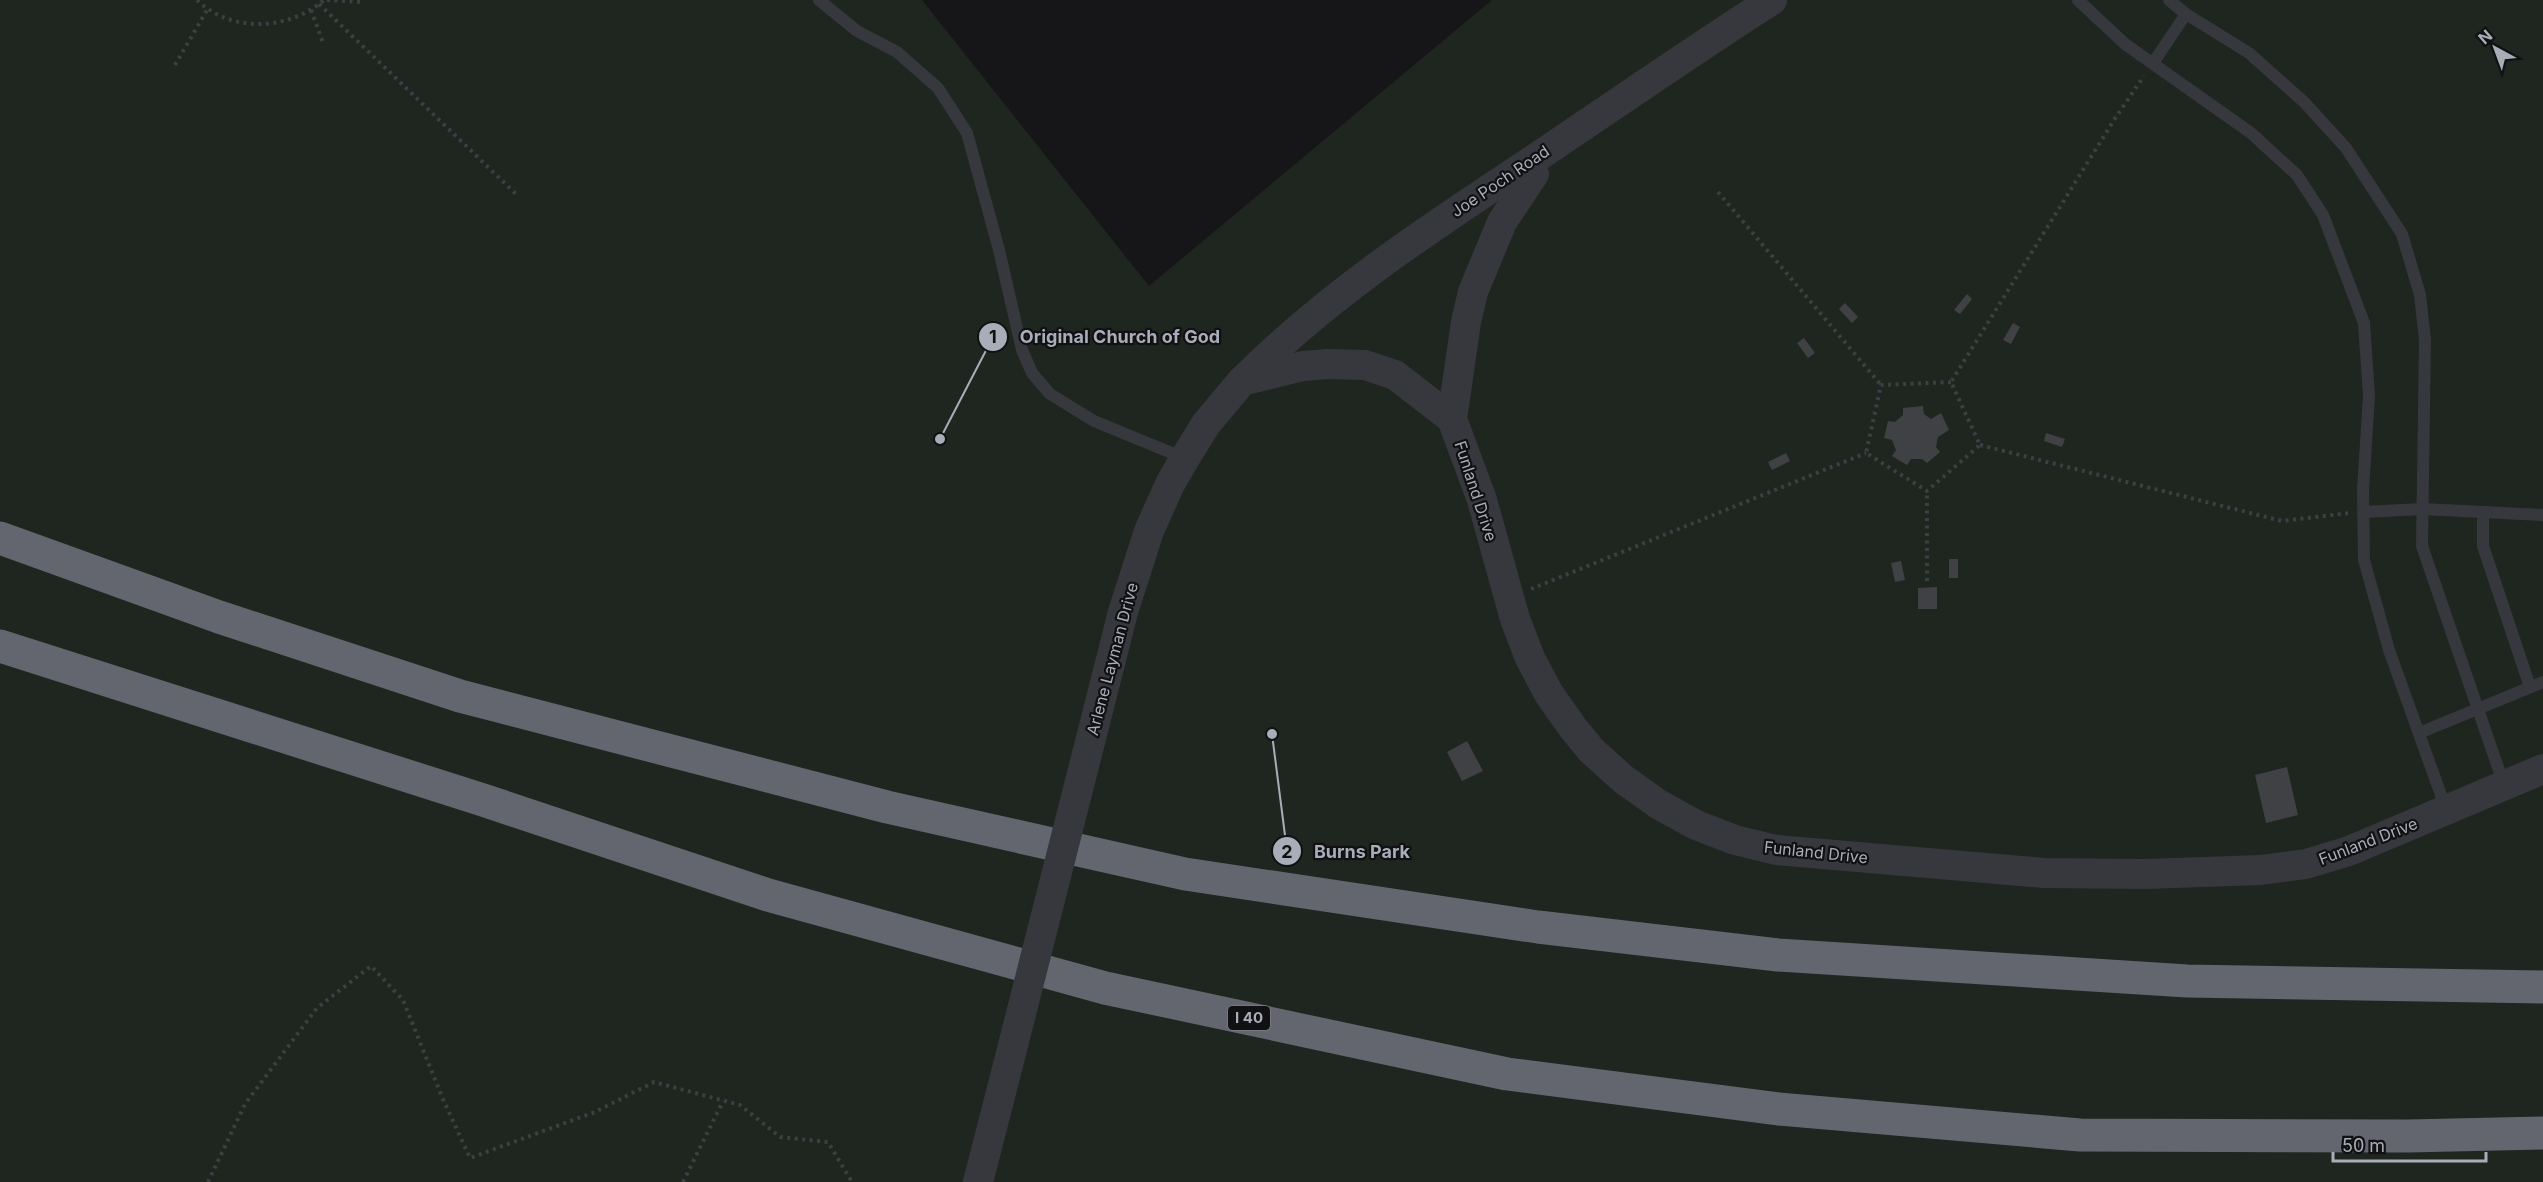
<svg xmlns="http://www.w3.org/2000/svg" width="2543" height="1182" font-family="Inter,sans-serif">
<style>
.green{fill:#1e261f}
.building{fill:#404145}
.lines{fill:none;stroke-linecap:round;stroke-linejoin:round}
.path{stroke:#3d3f44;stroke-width:4;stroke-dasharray:3 4.5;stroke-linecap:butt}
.service{stroke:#37383d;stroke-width:12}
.tertiary{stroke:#37383d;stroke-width:30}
.motorway{stroke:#63666e;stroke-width:33}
.tertiary-bridge{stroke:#37383d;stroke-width:30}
.labels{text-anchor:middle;stroke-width:4.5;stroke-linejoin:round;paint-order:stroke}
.shield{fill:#111113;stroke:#7b7e86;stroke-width:1.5}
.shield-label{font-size:15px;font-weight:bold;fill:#a8adb8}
.street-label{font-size:16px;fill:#a8adb8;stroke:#111113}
.leader{fill:none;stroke:#a8adb8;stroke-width:2}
.callout-dot{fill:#a8adb8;stroke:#111113;stroke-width:2}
.mark-label{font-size:18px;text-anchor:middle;font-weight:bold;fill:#111}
.callout-label{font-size:18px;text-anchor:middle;font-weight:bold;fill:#a8adb8;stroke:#111113;stroke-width:4.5;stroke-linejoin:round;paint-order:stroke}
</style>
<rect width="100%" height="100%" fill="#161618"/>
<!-- green -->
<polygon class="green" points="0,0 922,0 1149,286 1492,0 2543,0 2543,1182 0,1182"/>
<!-- building -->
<g class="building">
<polygon points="1967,294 1972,299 1960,314 1954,310"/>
<polygon points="1845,303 1858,317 1852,323 1839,309"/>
<polygon points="2013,323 2020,327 2011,344 2003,340"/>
<polygon points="1804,338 1815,353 1808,358 1797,343"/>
<polygon points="1923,406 1924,414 1931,419 1941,413 1949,430 1938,437 1936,447 1940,452 1927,463 1922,459 1911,459 1907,465 1892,456 1896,450 1892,440 1884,438 1888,421 1895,422 1903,415 1903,408"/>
<polygon points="2046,433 2065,439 2062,447 2044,441"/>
<polygon points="1786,453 1790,461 1772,470 1768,462"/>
<rect x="1949" y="559" width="9" height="19"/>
<polygon points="1901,561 1905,580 1895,582 1891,563"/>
<polygon points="1937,587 1937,609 1918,609 1918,588"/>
<polygon points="1467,741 1483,771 1462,781 1447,752"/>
<polygon points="2287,767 2298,815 2266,823 2255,775"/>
</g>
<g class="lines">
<!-- path -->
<g class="path">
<path d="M 197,0 C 231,33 288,31 324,0"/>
<polyline points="327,0 362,2"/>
<polyline points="319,4 517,195"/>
<polyline points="311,10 324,45"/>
<polyline points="175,65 207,10"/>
<polyline points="1718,192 1881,385"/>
<polyline points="1951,382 1881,385 1866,453 1927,491 1980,445 1951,382 2114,120 2144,76"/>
<polyline points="1980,445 2282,521 2350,513"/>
<polyline points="1927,581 1927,491"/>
<polyline points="1531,589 1866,453"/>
<polyline points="208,1182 245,1104 317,1008 371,966 403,1000 442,1097 470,1158 595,1112 654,1082 740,1105 780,1137 828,1142 852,1182"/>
<polyline points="683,1182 723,1101"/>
</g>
<!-- service -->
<g class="service">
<polyline points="819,0 857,31 897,52 938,88 967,133 999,250 1022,350 1032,373 1050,394 1094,421 1184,458"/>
<polyline points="2078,0 2125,44 2251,133 2297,175 2323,215 2364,323 2369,396 2363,489 2364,560 2389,650 2446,809"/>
<polyline points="2169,0 2186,14 2249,53 2304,102 2346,148 2402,234 2420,295 2425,340 2422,546 2504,785"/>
<polyline points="2153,63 2186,14"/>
<polyline points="2363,512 2422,509 2543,515"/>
<polyline points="2483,512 2483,546 2530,687"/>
<polyline points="2419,733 2543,682"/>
</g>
<!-- tertiary -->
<g class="tertiary">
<polyline points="1530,162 1534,174 1502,222 1473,292 1466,322 1452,419 1482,500 1515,619 1530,658 1549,694 1573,728 1591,750 1623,779 1658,804 1696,825 1735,840 1776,850 2044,873 2145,874 2261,870 2306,864 2349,851 2543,769"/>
<path d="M 1242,381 C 1327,296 1427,230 1527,164 C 1609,109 1689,53 1772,0"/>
<polyline points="1087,754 1123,612 1149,531 1170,484 1185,458 1206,424 1242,381 1303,366 1328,364 1365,365 1395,375 1452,419"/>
<polyline points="978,1182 1008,1065"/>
</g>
<!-- motorway -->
<g class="motorway">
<polyline points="0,538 219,617 460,696 887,807 1185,874 1538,927 1778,955 2187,981 2543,987"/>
<polyline points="0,646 483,800 768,895 1105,988 1507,1074 1778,1109 2080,1135 2408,1136 2543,1133"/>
</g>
<!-- tertiary-bridge -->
<polyline class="tertiary-bridge" points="1008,1065 1087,754"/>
</g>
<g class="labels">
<!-- shield labels -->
<rect class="shield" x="1228" y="1006" width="42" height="24" rx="4.5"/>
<g class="shield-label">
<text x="1249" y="1023">I 40</text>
</g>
<!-- street labels -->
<g class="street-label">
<text transform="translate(1500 181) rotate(-34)" y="6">Joe Poch Road</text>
<text transform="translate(1476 491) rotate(72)" y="6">Funland Drive</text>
<text transform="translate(1112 659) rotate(-75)" y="6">Arlene Layman Drive</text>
<text transform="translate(2368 841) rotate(-21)" y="6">Funland Drive</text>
<text transform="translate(1816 852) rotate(6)" y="6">Funland Drive</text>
</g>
</g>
<!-- callouts -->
<path class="leader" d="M940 439L993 337M1272 734L1287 851"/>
<g class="callout-dot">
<circle cx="940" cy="439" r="6"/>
<circle cx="1272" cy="734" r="6"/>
<circle cx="993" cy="337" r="15"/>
<circle cx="1287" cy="851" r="15"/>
</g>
<g class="mark-label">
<text x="993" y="343">1</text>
<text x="1287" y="858">2</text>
</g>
<g class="callout-label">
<text x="1120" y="343">Original Church of God</text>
<text x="1362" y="858">Burns Park</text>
</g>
<!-- north arrow -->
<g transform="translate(2495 48) rotate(319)" stroke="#111113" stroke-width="4.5" paint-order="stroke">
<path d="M0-4.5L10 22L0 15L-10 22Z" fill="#a8adb8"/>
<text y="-9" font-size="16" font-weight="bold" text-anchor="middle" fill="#a8adb8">N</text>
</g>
<!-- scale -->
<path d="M2333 1152v9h153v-9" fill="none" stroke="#a8adb8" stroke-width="3"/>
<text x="2342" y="1152" font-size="18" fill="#a8adb8" stroke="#111113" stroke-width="4.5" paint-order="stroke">50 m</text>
</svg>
